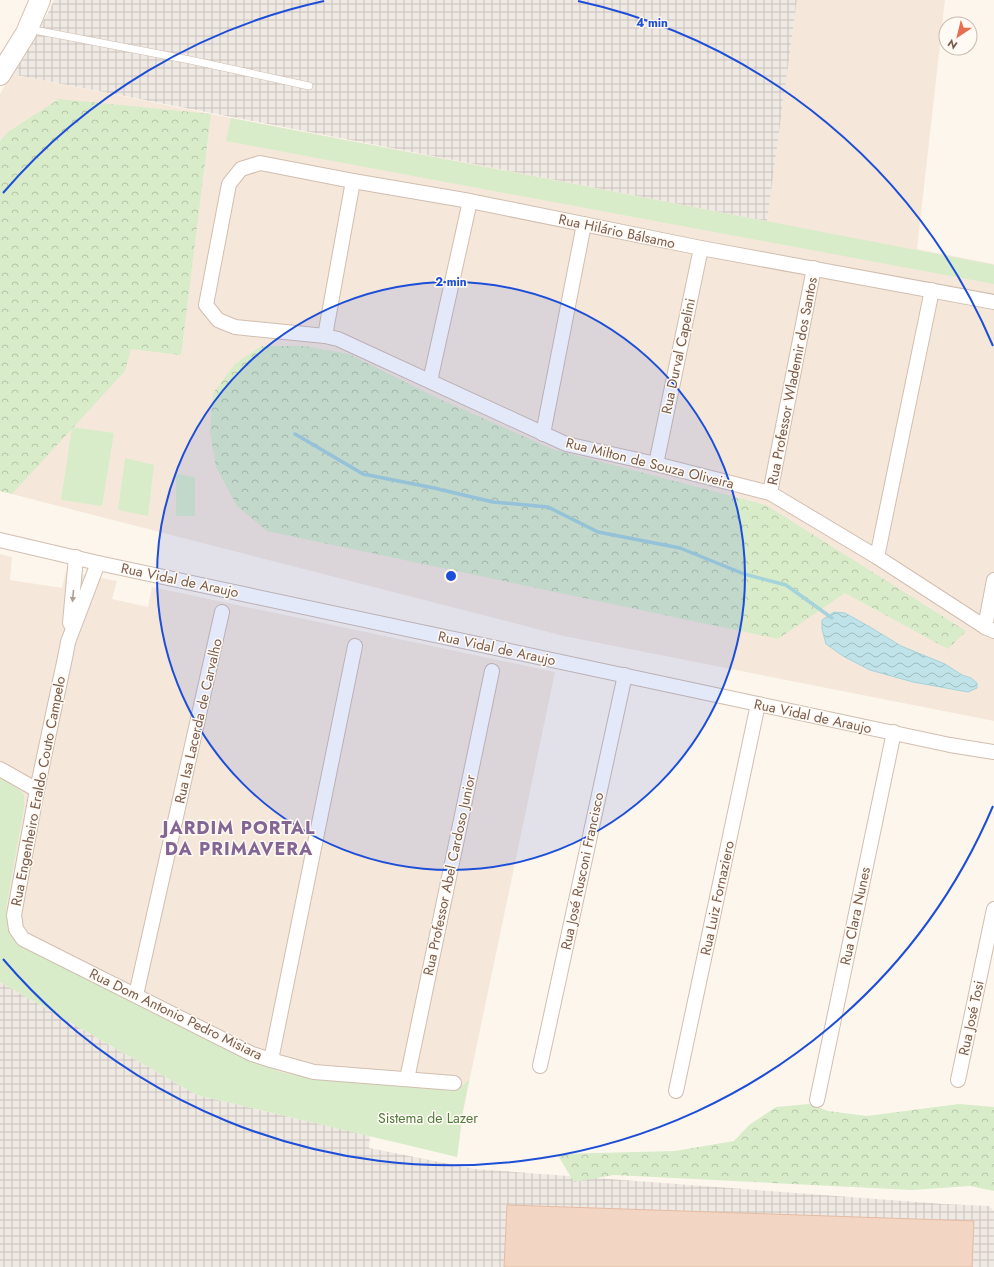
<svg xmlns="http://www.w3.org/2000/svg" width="994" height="1267" font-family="Jost,sans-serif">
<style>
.residential{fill:#f5e8da}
.industrial{fill:url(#industrial-grid)}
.forest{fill:url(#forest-crowns)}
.park{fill:#d8ecc9}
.water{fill:url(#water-waves);stroke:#a5d3da}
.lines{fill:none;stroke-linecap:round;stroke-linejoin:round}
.stream{stroke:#a5d3da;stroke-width:3.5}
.building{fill:#f3d5c3;stroke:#e6bba3}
.service-casing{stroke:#d1beb0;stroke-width:8}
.minor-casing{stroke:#d1beb0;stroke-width:16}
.secondary-casing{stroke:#d6c0b0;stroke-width:22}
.service{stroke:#fff;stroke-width:7}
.minor{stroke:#fff;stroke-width:14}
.secondary{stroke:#fff;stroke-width:20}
.oneway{fill:#af9d94}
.ring{fill:none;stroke:#1d4ed8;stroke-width:2}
.labels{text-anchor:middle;stroke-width:3;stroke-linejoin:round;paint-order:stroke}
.street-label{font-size:14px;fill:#7a5c4d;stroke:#fffaf3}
.park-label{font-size:14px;fill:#537a41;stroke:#fffaf3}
.district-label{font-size:18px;font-weight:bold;letter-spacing:1px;fill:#846695;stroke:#fffaf3}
.centre{fill:#1d4ed8;stroke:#fffaf3;stroke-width:2}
.ring-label{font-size:12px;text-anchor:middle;font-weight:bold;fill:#1d4ed8;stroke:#fffaf3;stroke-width:3;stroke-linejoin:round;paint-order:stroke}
</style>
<defs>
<pattern id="industrial-grid" width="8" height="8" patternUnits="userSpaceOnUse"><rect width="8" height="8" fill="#efe9e4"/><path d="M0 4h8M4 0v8" fill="none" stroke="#c7c0bb"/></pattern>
<pattern id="forest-crowns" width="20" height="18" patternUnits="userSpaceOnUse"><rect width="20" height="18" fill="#d8ecc9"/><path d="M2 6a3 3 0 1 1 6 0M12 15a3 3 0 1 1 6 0" fill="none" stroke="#b4c2a5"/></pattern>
<pattern id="water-waves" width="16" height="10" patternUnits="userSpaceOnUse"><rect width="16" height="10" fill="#bfe3e8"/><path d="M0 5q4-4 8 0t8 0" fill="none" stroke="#a0bbbe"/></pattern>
</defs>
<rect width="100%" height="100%" fill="#fdf6ec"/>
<!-- residential -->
<g class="residential">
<polygon points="797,0 945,0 917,249 994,264 994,721 564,636 0,491 0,94 11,74 231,118 767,220"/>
<polygon points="0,554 12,557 10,580 62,588 66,571 117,581 112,599 148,607 152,587 555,672 463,1111 457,1157 0,982"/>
</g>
<!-- industrial -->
<g class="industrial">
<polygon points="54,0 797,0 767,221 11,74 48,13"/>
<polygon points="0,982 197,1095 370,1136 369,1148 475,1169 944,1204 989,1206 994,1211 994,1267 0,1267"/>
</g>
<!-- forest -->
<g class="forest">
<polygon points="59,99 211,114 181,355 131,349 125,371 12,494 0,491 0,141 8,132"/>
<polygon points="261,346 304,346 349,354 437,398 552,449 766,505 966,631 948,649 845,593 778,639 267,531 237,506 216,467 210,432 213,393 235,364"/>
<polygon points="809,1104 828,1111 867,1116 959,1104 994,1107 994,1191 970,1186 912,1190 614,1175 574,1182 557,1154 675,1151 734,1141 749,1125 776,1107"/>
</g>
<!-- park -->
<g class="park">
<polygon points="231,118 994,265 994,284 226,141"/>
<polygon points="72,427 114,433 102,506 61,500"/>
<polygon points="125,458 154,465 148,516 118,510"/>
<polygon points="176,474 195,477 195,516 176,516"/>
<path d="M 0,777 L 19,789 L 24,795 L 24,807 L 6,908 L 9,927 L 36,951 L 280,1072 L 313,1078 L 437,1087 C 452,1095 457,1090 469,1080 L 463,1111 L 457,1157 L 197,1095 L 0,982 Z"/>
</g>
<!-- water -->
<polygon class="water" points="834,612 845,613 870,627 901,646 945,664 962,675 971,678 977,683 977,688 968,692 913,682 870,670 843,656 826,644 822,629 822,620"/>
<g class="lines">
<!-- stream -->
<polyline class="stream" points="295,434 363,474 434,488 493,502 548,507 598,532 680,548 744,574 786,585 832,618"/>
</g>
<!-- building -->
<polygon class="building" points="507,1205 974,1221 972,1267 504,1267"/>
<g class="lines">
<!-- service casing -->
<g class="service-casing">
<polyline id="service" points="29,29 190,60 309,86"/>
</g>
<!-- minor casing -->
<g class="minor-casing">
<g id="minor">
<polyline points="994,302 701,248 470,201 353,181 260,163 241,169 229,184 206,305 218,320 235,327 325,336 338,339 566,444 656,464 770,493 877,557 985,627 994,631"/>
<polyline points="325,336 353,181"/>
<polyline points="430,381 470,201"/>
<polyline points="543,434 584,224"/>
<polyline points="656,464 701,248"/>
<polyline points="770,493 814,268"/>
<polyline points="0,540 98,563 758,704 950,745 994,752"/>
<polyline points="877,557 932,290"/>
<polyline points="98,563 68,642 66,653 37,790 14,915 16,929 23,939 252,1054 271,1060 314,1072 454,1083"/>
<polyline points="70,623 76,557"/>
<polyline points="985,627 994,580"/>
<polyline points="0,769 37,790"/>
<polyline points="136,995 222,612"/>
<polyline points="271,1060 355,646"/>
<polyline points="540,1066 625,675"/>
<polyline points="407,1079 492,671"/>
<polyline points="958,1080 994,909"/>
<polyline points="676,1091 758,704"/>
<polyline points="817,1100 894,732"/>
</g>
</g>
<!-- secondary casing -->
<g class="secondary-casing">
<polyline id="secondary" points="0,75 26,33 40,0"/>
</g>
<!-- service -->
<use href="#service" class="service"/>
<!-- minor -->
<use href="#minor" class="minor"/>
<!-- secondary -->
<use href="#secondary" class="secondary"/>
</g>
<!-- one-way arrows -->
<defs><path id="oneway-solid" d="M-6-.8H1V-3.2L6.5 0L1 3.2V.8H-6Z"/></defs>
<use class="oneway" href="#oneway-solid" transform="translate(73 596) rotate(95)"/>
<!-- distance rings -->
<circle cx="451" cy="576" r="294" fill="#1d4ed8" fill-opacity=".12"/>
<g class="ring">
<circle cx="451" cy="576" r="294"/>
<path d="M993 806A589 589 0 0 1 3 959M3 193A589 589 0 0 1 324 1M578 1A589 589 0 0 1 993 346"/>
</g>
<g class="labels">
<!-- street labels -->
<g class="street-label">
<text transform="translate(617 231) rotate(12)" y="5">Rua Hilário Bálsamo</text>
<text transform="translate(678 356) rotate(-78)" y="5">Rua Durval Capelini</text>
<text transform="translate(792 381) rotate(-79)" y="5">Rua Professor Wlademir dos Santos</text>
<text transform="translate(650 463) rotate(14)" y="5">Rua Milton de Souza Oliveira</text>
<text transform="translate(180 580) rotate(12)" y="5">Rua Vidal de Araujo</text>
<text transform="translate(497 648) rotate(12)" y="5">Rua Vidal de Araujo</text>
<text transform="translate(813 716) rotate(12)" y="5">Rua Vidal de Araujo</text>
<text transform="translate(198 721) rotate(-77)" y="5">Rua Isa Lacerda de Carvalho</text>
<text transform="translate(38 791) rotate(-79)" y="5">Rua Engenheiro Eraldo Couto Campelo</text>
<text transform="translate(582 871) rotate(-78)" y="5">Rua José Rusconi Francisco</text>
<text transform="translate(449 875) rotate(-78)" y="5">Rua Professor Abel Cardoso Junior</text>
<text transform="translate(717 898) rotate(-78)" y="5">Rua Luiz Fornaziero</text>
<text transform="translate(855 916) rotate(-78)" y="5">Rua Clara Nunes</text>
<text transform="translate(176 1014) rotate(26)" y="5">Rua Dom Antonio Pedro Misiara</text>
<text transform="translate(971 1018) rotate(-78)" y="5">Rua José Tosi</text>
</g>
<!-- park labels -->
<g class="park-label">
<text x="428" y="1123">Sistema de Lazer</text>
</g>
<!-- district labels -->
<g class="district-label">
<text x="239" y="834">JARDIM PORTAL<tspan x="239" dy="21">DA PRIMAVERA</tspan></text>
</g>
</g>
<circle cx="451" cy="576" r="6" class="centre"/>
<g class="ring-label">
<text x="652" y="27">4 min</text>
<text x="451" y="286">2 min</text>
</g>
<!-- north arrow -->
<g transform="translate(958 36) rotate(215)"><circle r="19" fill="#fffaf3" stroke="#cabbb1"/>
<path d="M0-3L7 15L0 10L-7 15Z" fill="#e76f51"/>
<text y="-6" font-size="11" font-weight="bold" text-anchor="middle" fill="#7a5c4d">N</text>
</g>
</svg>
